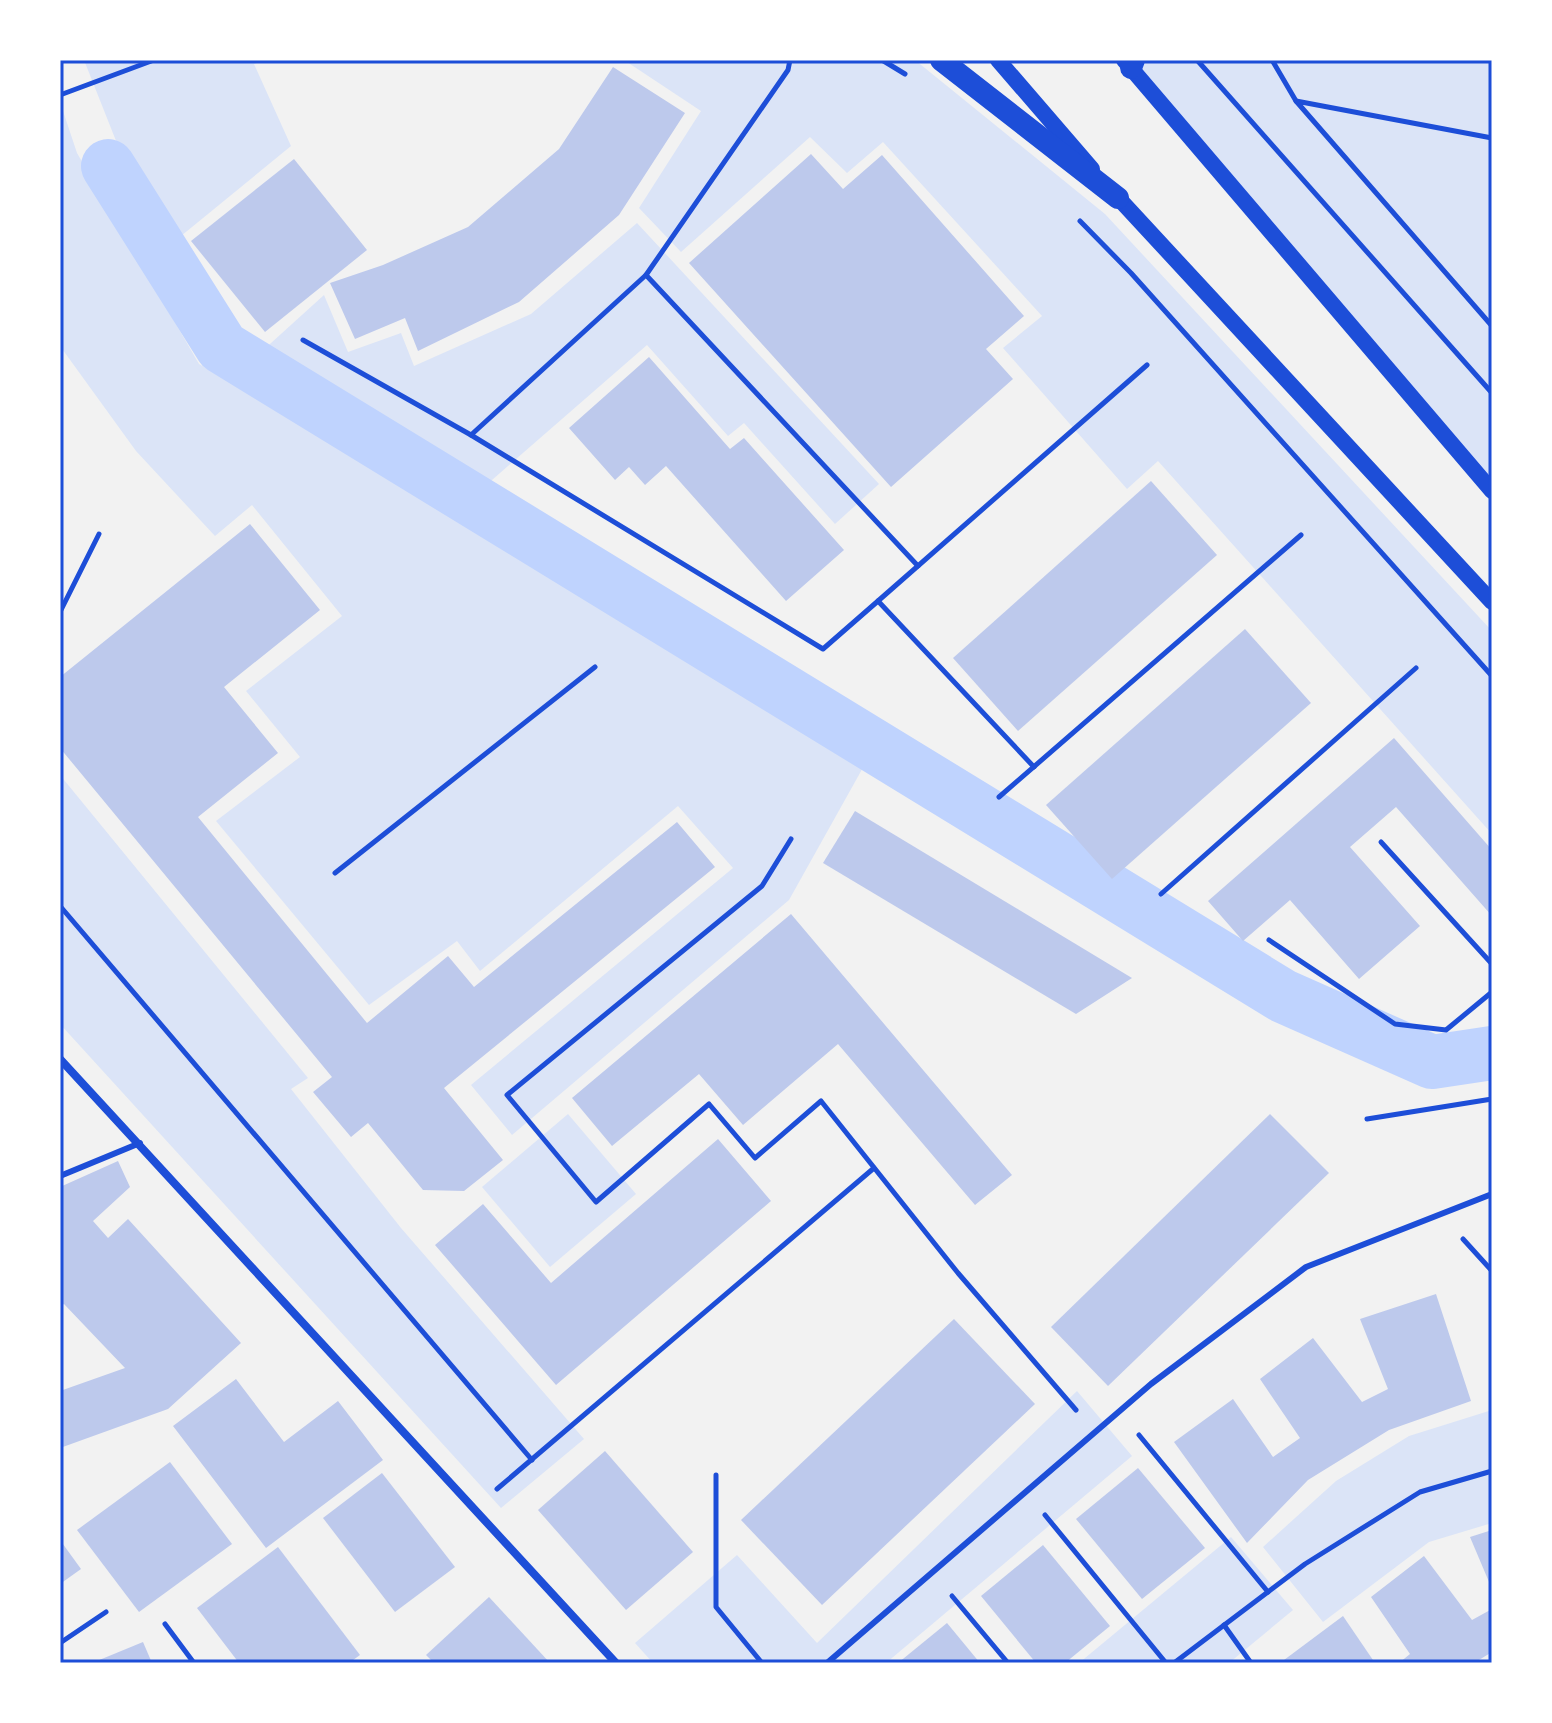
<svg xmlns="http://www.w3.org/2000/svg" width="1552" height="1723" font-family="Montserrat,sans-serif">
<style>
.green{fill:#dbe4f7}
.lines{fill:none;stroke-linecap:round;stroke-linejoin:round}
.canal{stroke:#bfd3fe;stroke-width:54}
.building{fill:#bdc9ec}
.path{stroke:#1d4ed8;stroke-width:5}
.service{stroke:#1d4ed8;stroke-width:6}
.minor{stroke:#1d4ed8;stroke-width:8}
.secondary{stroke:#1d4ed8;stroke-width:16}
.trunk{stroke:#1d4ed8;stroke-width:22}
.neatline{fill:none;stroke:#1d4ed8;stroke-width:3}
</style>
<rect width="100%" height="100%" fill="#f2f2f2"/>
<!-- green -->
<g class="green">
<polygon points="84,60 266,60 254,64 291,146 181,236 124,161"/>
<polygon points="624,60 915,60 1105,214 1492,631 1492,834 1158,461 1127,489 1003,348 1042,316 883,142 847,173 810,137 681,252 639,208 701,111"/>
<polygon points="1140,60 1492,60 1492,482 1137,65"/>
<polygon points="60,102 77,153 199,364 865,764 789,900 512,1135 471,1085 733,868 678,806 480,971 457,941 369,1005 216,821 300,757 246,691 342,616 252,505 215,536 136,451 60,346"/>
<polygon points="637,223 879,484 835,524 744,423 728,436 647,345 484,487 260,353 324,295 348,352 401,333 414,366 531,314"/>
<polygon points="60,775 308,1078 291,1089 401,1228 584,1439 501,1508 60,1024"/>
<polygon points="568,1114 636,1194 550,1267 482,1187"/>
<polygon points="1077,1391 1132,1456 886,1663 653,1663 635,1643 737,1555 817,1643"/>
<polygon points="1492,1410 1492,1523 1429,1542 1323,1622 1263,1547 1336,1481 1409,1436"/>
<polygon points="1231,1537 1293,1610 1229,1663 1079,1663"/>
</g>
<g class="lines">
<!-- canal -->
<polyline class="canal" points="108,166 222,347 1283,996 1432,1062 1492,1053"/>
</g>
<!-- building -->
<g class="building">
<polygon points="613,67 685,113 619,215 519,302 418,351 405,318 355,339 330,283 383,265 468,227 559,149"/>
<polygon points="811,154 843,189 882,155 1024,316 986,349 1013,379 891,487 689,263"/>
<polygon points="294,159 367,250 265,332 191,241"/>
<polygon points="649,357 730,449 744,438 844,550 786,601 666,466 645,485 629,467 615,480 569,428"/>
<polygon points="1151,481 1217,555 1018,731 953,658"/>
<polygon points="250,524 320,610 224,687 278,753 198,817 367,1023 448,956 474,987 677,822 715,867 444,1088 503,1160 464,1191 423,1190 368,1123 351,1137 313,1092 332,1077 60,748 60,677"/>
<polygon points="1245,629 1311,703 1112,879 1046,805"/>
<polygon points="1394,738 1492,850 1492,916 1396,807 1350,847 1420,926 1359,979 1290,900 1243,941 1208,901"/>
<polygon points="855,811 1132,978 1076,1014 823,863"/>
<polygon points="791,914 1012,1175 975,1205 838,1044 743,1125 699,1074 612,1146 572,1098"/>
<polygon points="1270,1114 1329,1173 1108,1386 1051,1327"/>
<polygon points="718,1139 771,1201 556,1385 435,1245 483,1204 551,1283"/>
<polygon points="118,1161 130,1187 93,1221 108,1238 128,1219 241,1343 168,1409 60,1448 60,1391 125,1368 64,1304 60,1306 60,1187"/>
<polygon points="1436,1294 1471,1401 1389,1430 1308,1480 1247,1543 1174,1442 1233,1399 1273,1457 1300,1438 1260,1379 1313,1338 1362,1402 1388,1389 1360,1319"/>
<polygon points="954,1319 1035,1404 822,1605 741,1520"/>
<polygon points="236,1379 284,1442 338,1401 383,1460 266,1548 173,1426"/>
<polygon points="605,1451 693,1552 626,1610 538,1510"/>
<polygon points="170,1462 232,1544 139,1612 77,1530"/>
<polygon points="1138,1468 1205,1548 1142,1599 1076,1519"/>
<polygon points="382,1473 455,1567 395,1612 323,1518"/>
<polygon points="1492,1530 1492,1589 1470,1537"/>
<polygon points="60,1540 81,1569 60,1584"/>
<polygon points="1043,1545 1110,1626 1065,1663 1036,1663 981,1596"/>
<polygon points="278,1547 360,1655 349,1663 239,1663 197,1608"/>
<polygon points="1424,1556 1472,1620 1492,1609 1492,1652 1474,1663 1399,1663 1410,1654 1371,1597"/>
<polygon points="489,1597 550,1663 434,1663 426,1655"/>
<polygon points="1343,1616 1375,1663 1286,1663 1284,1660"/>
<polygon points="947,1623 980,1663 898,1663"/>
<polygon points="143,1642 152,1663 92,1663"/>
</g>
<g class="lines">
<!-- path -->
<g class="path">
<polyline points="882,60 905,74"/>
<polyline points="1197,60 1492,393"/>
<polyline points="1272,60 1296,101"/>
<polyline points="60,95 154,60"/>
<polyline points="1492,138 1296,101 1492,326"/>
<polyline points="1080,221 1131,273 1492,676"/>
<polyline points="646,275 788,70 790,60"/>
<polyline points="303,340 471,435 646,275 918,566"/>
<polyline points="471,435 823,649 878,601"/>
<polyline points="60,612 99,534"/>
<polyline points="1034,767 878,601 1147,365"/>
<polyline points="999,797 1301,535"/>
<polyline points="791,839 762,886 507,1095 596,1202 709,1104 755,1158 821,1101 958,1273 1076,1410"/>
<polyline points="1381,842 1492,964"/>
<polyline points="335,873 595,667"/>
<polyline points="1161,894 1416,668"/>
<polyline points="60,906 532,1460"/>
<polyline points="1269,940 1395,1024 1446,1030 1492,992"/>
<polyline points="1367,1119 1492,1099"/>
<polyline points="1463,1239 1492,1271"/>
<polyline points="1139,1435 1268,1592"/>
<polyline points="716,1475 716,1607 762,1663"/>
<polyline points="497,1489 874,1168"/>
<polyline points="1045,1515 1166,1663"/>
<polyline points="952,1596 1008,1663"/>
<polyline points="165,1624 194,1663"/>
<polyline points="1224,1625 1251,1663"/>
<polyline points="60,1643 106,1612"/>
<polyline points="1174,1663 1305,1564 1420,1492 1492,1471"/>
</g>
<!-- service -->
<g class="service">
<polyline points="60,1176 140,1143"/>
<polyline points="827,1663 1151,1384 1306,1267 1492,1194"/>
</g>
<!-- minor -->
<polyline class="minor" points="60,1059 616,1663"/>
<!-- secondary -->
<g class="secondary">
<polyline points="998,60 1092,169"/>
<polyline points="1124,60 1492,491"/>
<polyline points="1110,189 1492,602"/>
</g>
<!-- trunk -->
<g class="trunk">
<polyline points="941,60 1118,198"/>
<polyline points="1131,68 1134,60"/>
</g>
</g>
<!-- border -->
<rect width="1552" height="1723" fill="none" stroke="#ffffff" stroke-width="124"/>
<rect x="62" y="62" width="1428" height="1599" class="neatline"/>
</svg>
